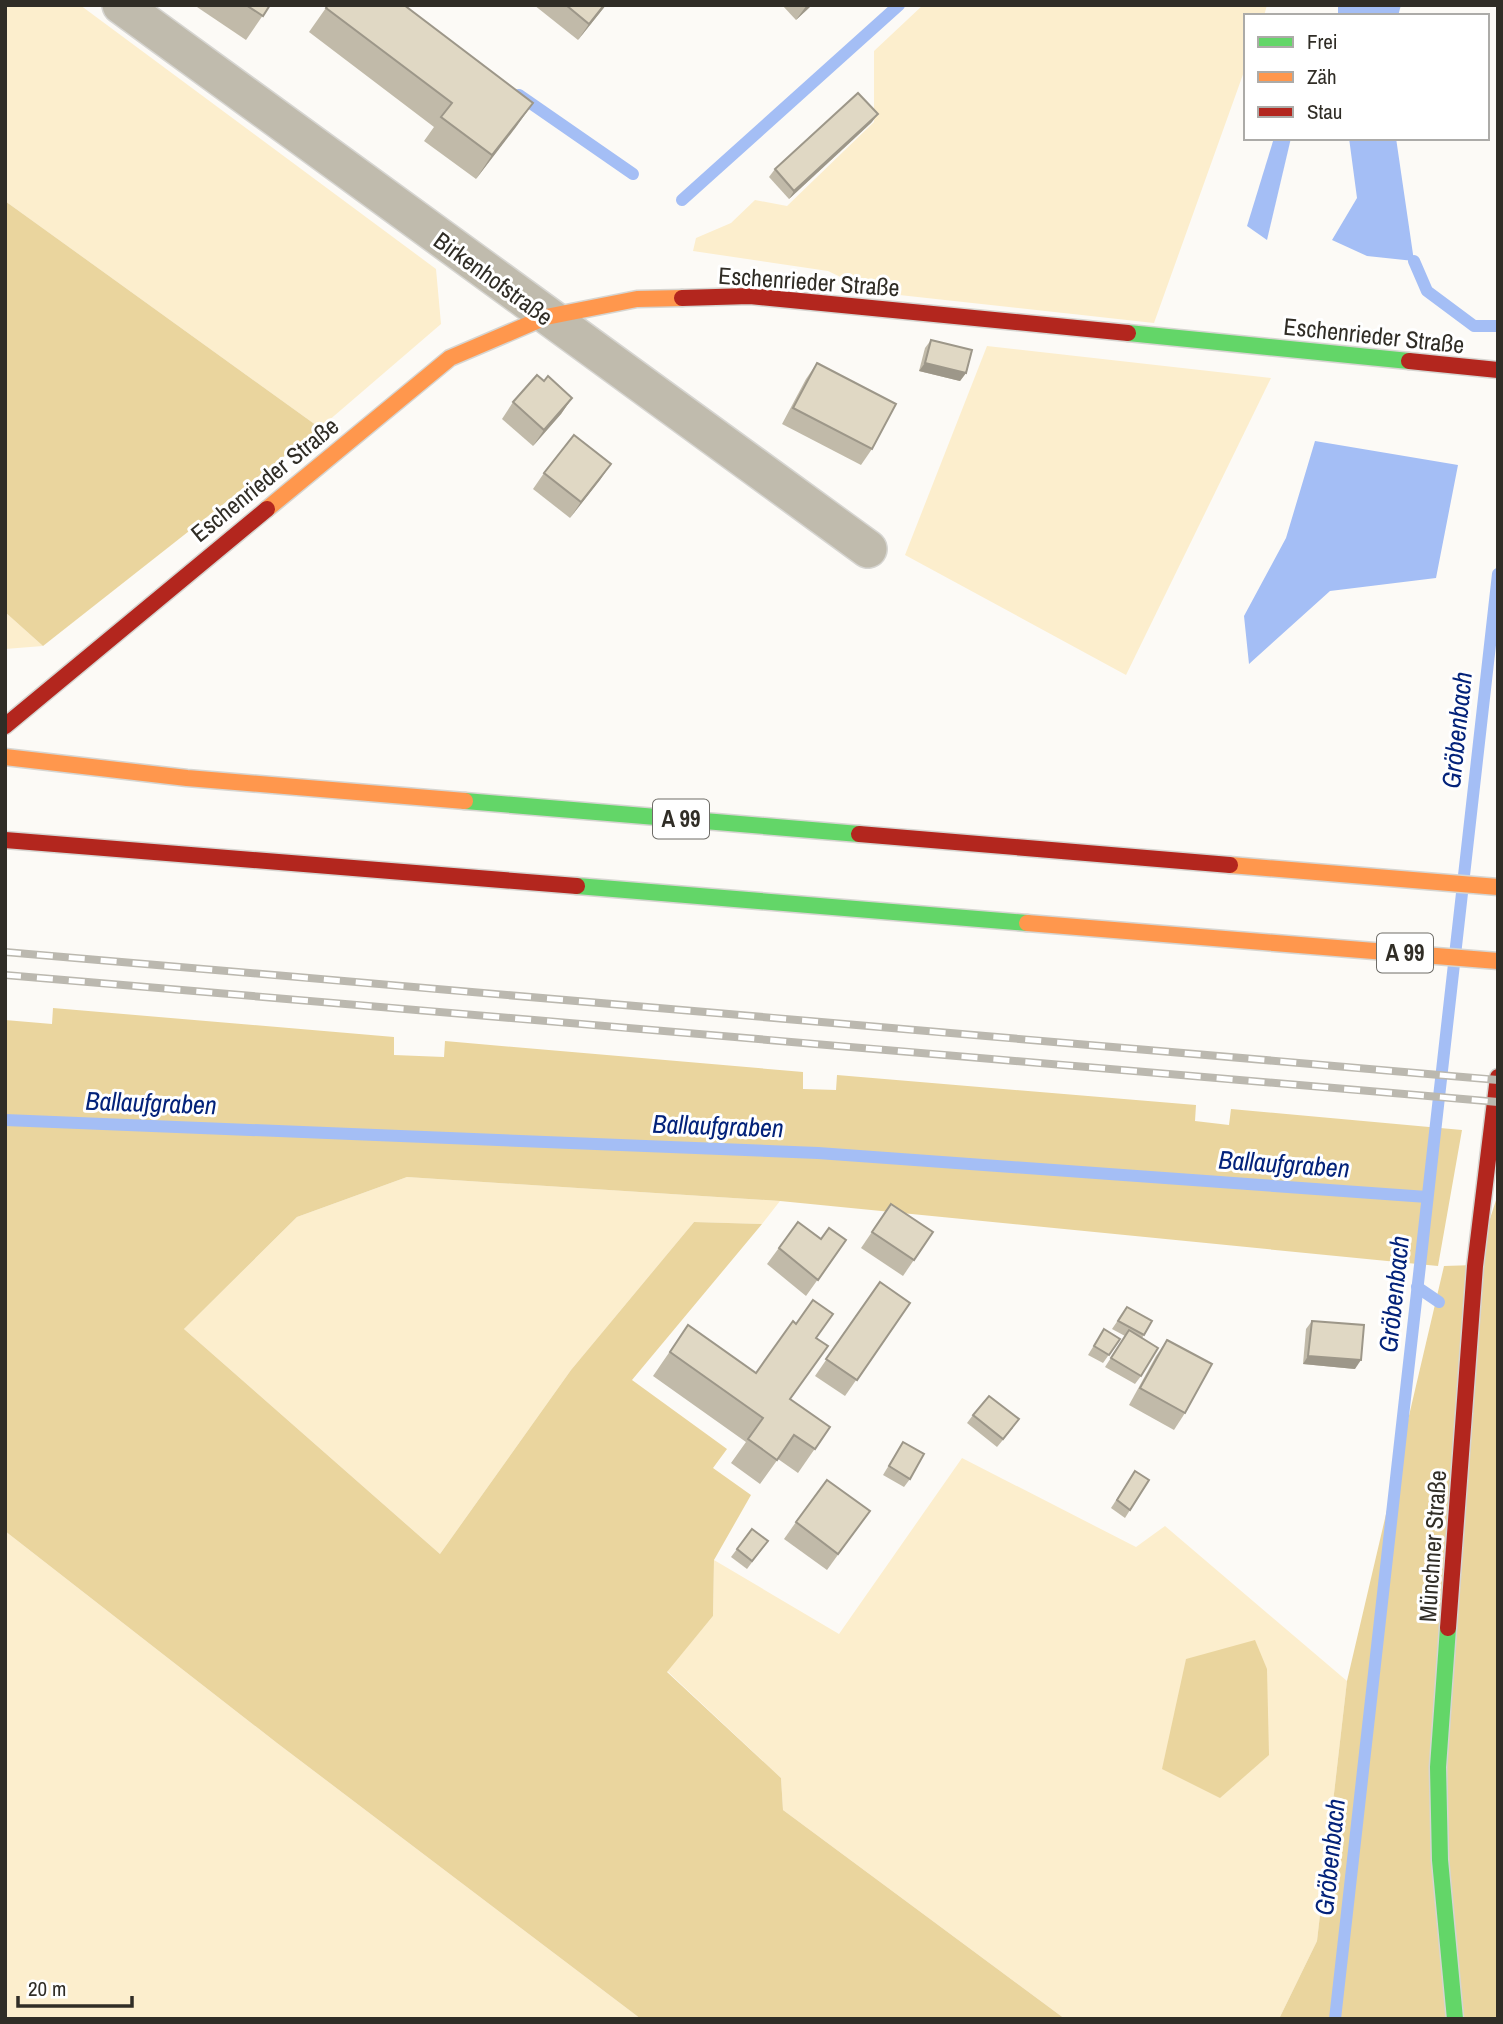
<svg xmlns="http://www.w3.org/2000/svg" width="1503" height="2024" font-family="'Archivo Narrow',sans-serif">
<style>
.green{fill:#fceecd}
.forest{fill:#ead59e}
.water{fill:#a4bef5}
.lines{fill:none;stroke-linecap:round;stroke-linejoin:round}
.stream{stroke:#a4bef5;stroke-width:12}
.street-casing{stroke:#d6d5d1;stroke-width:40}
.fast-casing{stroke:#d6d5d1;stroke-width:19}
.slow-casing{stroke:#d6d5d1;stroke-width:19}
.jam-casing{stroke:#d6d5d1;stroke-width:19}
.street{stroke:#c0bbad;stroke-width:37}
.fast{stroke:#63d668;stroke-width:16}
.slow{stroke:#ff974d;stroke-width:16}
.jam{stroke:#b3261e;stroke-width:16}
.rail-casing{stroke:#bbb8af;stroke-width:8}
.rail{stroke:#fff;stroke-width:5;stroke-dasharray:16;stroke-linecap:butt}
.wall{fill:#c1baa9}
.shaded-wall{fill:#9d9789}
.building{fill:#e0d8c4;stroke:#9d9789;stroke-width:2}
.labels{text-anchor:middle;stroke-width:6;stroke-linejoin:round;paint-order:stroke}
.shield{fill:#fff;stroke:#6e6c67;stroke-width:2}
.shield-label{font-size:23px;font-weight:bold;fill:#302d26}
.street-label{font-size:24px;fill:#302d26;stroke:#fff}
.water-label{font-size:26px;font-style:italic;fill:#03227a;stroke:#fff}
</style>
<rect width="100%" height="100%" fill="#fcfaf6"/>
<!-- green -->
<g class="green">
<polygon points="5,5 80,5 436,269 441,324 320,428 5,201"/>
<polygon points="923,5 1267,5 1264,16 1246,16 1246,66 1154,323 872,292 828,271 693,251 696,238 731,223 755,200 787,206 874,122 874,51"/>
<polygon points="987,346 1271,378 1126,675 905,555"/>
<polygon points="5,612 43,646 5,649"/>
<polygon points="407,1177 780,1201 762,1224 694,1222 571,1370 440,1554 184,1329 297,1217"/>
<polygon points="962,1458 1136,1547 1165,1526 1347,1681 1317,1941 1279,2019 1065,2019 783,1810 781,1778 667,1671 713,1616 714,1560 839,1634"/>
<polygon points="5,1531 277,1743 641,2019 5,2019"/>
</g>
<!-- forest -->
<g class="forest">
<polygon points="5,201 320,428 43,646 5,612"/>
<polygon points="53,1008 394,1037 394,1055 444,1057 445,1041 803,1072 803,1089 836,1090 837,1075 1196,1105 1195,1121 1229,1125 1231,1109 1462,1130 1438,1266 780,1201 407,1177 297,1217 184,1329 440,1554 571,1370 694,1222 762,1224 632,1380 727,1449 713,1468 751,1495 714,1560 713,1616 667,1672 781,1778 783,1810 1065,2019 641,2019 277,1743 5,1531 5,1020 52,1024"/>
<polygon points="1498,1194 1498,2019 1279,2019 1317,1941 1347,1681 1444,1266 1475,1265"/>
<polygon points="1255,1640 1267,1669 1269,1755 1220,1798 1162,1769 1186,1659"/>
</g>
<!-- water -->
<g class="water">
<polygon points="1338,5 1401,5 1398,16 1338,16"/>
<polygon points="1274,138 1291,138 1267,240 1247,226"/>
<polygon points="1349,138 1396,138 1414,261 1367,256 1332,240 1357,198"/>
<polygon points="1315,441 1458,465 1436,578 1330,591 1249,664 1244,616 1286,538"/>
</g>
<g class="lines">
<!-- stream -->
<g class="stream">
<polyline points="519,95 633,174"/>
<polyline points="682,200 899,5"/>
<polyline points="1414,261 1427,291 1474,326 1498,326"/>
<polyline points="5,1120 818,1153 1427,1197"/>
<polyline points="1417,1287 1439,1302"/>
<polyline points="1335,2019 1498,574"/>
</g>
<!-- street casing -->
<g class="street-casing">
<polyline id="street" points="121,5 868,549"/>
</g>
<!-- fast casing -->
<g class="fast-casing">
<g id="fast">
<polyline points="1128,333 1409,361"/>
<polyline points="465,801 859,834"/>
<polyline points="577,886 1027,923"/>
<polyline points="1448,1628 1438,1767 1440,1860 1455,2019"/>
</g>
</g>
<!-- slow casing -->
<g class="slow-casing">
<g id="slow">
<polyline points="267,509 450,358 546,317 637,299 682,298"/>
<polyline points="5,757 187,778 465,801"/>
<polyline points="1230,865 1498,887"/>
<polyline points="1027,923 1498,961"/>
</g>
</g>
<!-- jam casing -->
<g class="jam-casing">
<g id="jam">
<polyline points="682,298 750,296 1128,333"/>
<polyline points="1409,361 1498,370"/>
<polyline points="5,726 267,509"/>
<polyline points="859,834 1230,865"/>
<polyline points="5,840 577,886"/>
<polyline points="1448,1628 1475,1266 1498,1077"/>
</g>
</g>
<!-- street -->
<use href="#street" class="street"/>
<!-- fast -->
<use href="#fast" class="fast"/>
<!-- slow -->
<use href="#slow" class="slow"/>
<!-- jam -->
<use href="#jam" class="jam"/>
<!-- rail casing -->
<g class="rail-casing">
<g id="rail">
<polyline points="5,952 1498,1080"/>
<polyline points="5,975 1498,1102"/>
</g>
</g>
<!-- rail -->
<use href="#rail" class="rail"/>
</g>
<!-- wall -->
<g class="wall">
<polygon points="194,5 270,5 246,40"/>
<polygon points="328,5 533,103 476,179 424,141 434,127 309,32"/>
<polygon points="534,5 606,5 578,40"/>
<polygon points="782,5 812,5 796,20"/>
<polygon points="872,122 789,199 769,177 775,169"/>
<polygon points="931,340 966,373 960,381 919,371 925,348"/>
<polygon points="817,363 872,449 861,465 782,424 806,379"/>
<polygon points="544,381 572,398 561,414 533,446 502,419 513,402"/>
<polygon points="611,464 570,518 533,489 544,473"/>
<polygon points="891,1204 933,1232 903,1276 861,1248"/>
<polygon points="798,1222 821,1239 846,1240 806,1296 767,1264"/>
<polygon points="880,1282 910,1303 845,1396 815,1376"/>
<polygon points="1127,1307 1152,1321 1142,1338 1141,1376 1135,1384 1105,1367 1125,1336 1112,1329"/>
<polygon points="1312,1321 1355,1369 1303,1364 1306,1329"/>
<polygon points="688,1325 756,1373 816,1338 790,1399 830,1427 798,1473 778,1459 760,1484 731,1463 746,1442 653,1376"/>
<polygon points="1104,1329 1120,1339 1103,1363 1088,1355"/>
<polygon points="1167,1340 1185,1413 1174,1430 1129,1405 1156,1356"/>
<polygon points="973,1415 1013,1428 997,1447 967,1423"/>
<polygon points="903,1442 910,1479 904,1487 883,1475"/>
<polygon points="1135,1471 1130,1510 1125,1518 1111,1508"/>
<polygon points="796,1522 858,1527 827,1570 784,1539"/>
<polygon points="752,1529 768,1541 747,1569 731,1557"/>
</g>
<!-- shaded-wall -->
<g class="shaded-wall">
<polygon points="604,5 606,5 578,40 589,24"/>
<polygon points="807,5 812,5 796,20"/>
<polygon points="533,103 516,127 476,179 492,155"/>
<polygon points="878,114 872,122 789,199 794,191"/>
<polygon points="925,363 966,373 960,381 919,371"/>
<polygon points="572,398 561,414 533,446 544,430"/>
<polygon points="611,464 600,480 570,518 581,502"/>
<polygon points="1308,1356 1361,1360 1355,1369 1303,1364"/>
</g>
<!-- building -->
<g class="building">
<polygon points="246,5 270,5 263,16"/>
<polygon points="328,5 404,5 533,103 492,155 441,117 452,103 326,8"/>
<polygon points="566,5 604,5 589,24"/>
<polygon points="858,93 878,114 794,191 775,169"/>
<polygon points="931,340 972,350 966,373 925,363"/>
<polygon points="817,363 896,404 872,449 793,408"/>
<polygon points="537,375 544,381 548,376 572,398 544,430 513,402"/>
<polygon points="574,435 611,464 581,502 544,473"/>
<polygon points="891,1204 933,1232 914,1260 872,1232"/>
<polygon points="798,1222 821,1239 829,1228 846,1240 818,1280 779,1248"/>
<polygon points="880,1282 910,1303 857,1380 826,1359"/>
<polygon points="813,1300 833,1314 816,1338 828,1346 790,1399 830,1427 815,1449 794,1435 777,1460 748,1439 763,1418 670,1352 688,1325 756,1373 793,1321 796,1324"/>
<polygon points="1127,1307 1152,1321 1144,1335 1118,1321"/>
<polygon points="1312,1321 1364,1325 1361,1360 1308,1356"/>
<polygon points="1104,1329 1120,1339 1109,1355 1094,1346"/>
<polygon points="1129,1330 1158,1348 1141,1376 1111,1358"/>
<polygon points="1167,1340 1212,1364 1185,1413 1140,1388"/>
<polygon points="989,1396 1019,1419 1003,1439 973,1415"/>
<polygon points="903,1442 924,1454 910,1479 889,1466"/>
<polygon points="1135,1471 1149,1480 1130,1510 1117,1500"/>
<polygon points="827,1480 870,1511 838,1554 796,1522"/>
<polygon points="752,1529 768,1541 752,1561 737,1549"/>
</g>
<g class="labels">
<!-- shield labels -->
<g class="shield">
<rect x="653" y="799.5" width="56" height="39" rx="5"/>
<rect x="1377" y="933.5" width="56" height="39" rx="5"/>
</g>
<g class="shield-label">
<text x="681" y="827">A 99</text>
<text x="1405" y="961">A 99</text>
</g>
<!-- street labels -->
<g class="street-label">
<text transform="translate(493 279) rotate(36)" y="8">Birkenhofstraße</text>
<text transform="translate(809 282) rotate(4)" y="8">Eschenrieder Straße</text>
<text transform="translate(1374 336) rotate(6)" y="8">Eschenrieder Straße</text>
<text transform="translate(265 480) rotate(-39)" y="8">Eschenrieder Straße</text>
<text transform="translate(1433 1546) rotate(-86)" y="8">Münchner Straße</text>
</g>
<!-- water labels -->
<g class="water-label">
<text transform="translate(1457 730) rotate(-84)" y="9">Gröbenbach</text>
<text transform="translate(151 1103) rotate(2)" y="9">Ballaufgraben</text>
<text transform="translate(718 1126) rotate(2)" y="9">Ballaufgraben</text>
<text transform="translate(1284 1164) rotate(4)" y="9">Ballaufgraben</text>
<text transform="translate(1394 1294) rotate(-84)" y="9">Gröbenbach</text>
<text transform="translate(1330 1857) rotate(-84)" y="9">Gröbenbach</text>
</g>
</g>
<!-- border -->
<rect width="1503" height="2024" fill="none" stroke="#302d26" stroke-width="14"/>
<!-- legend -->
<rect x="1244" y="14" width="245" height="126" fill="#ffffff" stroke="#acaba8" stroke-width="2"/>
<rect x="1258" y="37" width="35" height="10" fill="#63d668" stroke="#acaba8" stroke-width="2"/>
<text x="1307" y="49" font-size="21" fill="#302d26">Frei</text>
<rect x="1258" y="72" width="35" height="10" fill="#ff974d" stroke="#acaba8" stroke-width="2"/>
<text x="1307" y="84" font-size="21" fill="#302d26">Zäh</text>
<rect x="1258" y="107" width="35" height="10" fill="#b3261e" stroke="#acaba8" stroke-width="2"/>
<text x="1307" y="119" font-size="21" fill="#302d26">Stau</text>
<!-- scale -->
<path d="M18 1996v10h114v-10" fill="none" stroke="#302d26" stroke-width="3.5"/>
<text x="28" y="1996" font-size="21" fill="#302d26" stroke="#ffffff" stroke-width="5" paint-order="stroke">20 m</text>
</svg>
